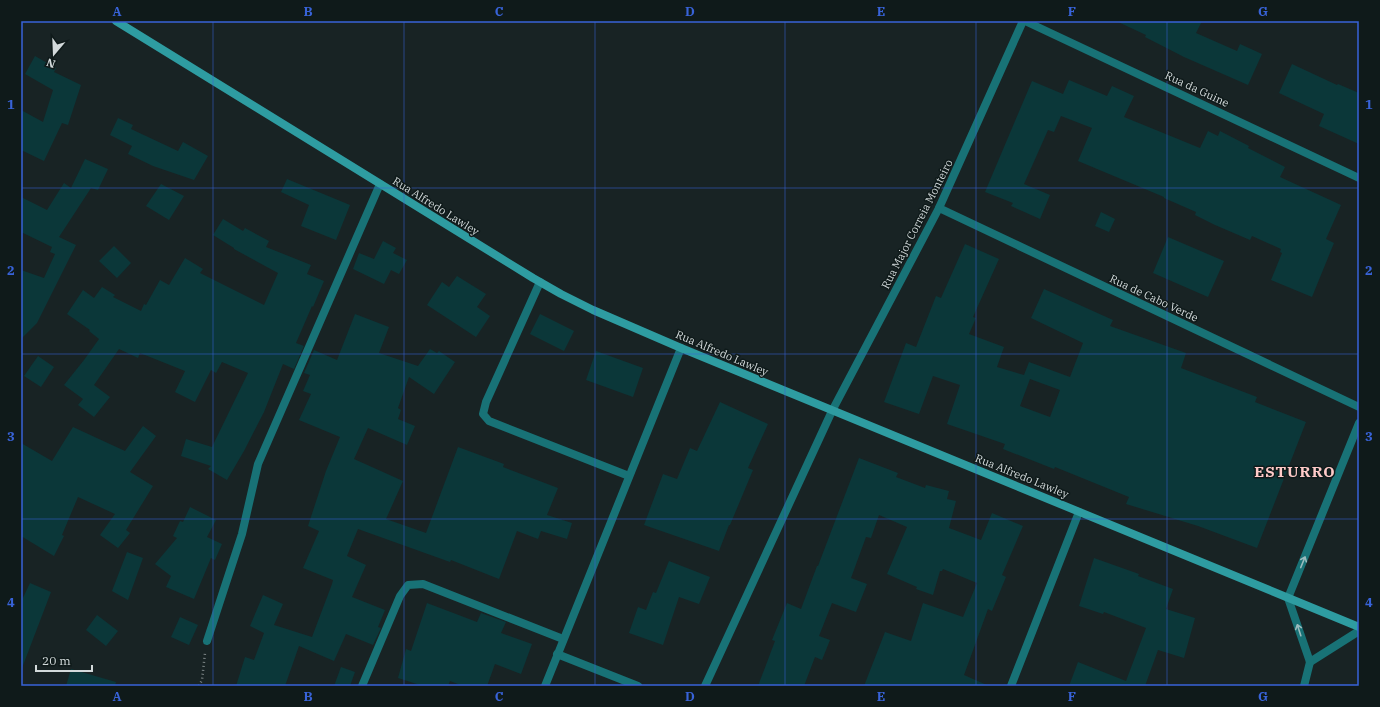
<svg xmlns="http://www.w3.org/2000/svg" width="1380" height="707" font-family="'IBM Plex Serif',serif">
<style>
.building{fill:#0b3739;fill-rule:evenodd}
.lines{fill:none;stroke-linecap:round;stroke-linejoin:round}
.path{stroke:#7b8485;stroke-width:2.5;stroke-dasharray:1 3;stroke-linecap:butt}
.minor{stroke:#187276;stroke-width:8}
.secondary{stroke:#2e9ca1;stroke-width:8}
.oneway{stroke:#9bbbbd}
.grid{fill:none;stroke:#3863d8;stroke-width:1;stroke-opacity:0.55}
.labels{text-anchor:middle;stroke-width:3;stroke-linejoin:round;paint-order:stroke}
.street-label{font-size:11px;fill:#d3dadb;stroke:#0f1a1a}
.district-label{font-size:15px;font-weight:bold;letter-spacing:1px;fill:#fecac8;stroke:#0f1a1a}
.neatline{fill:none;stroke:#3863d8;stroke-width:1.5}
.grid-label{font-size:13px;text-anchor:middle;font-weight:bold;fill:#3863d8}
</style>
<rect width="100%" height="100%" fill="#182324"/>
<!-- building -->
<g class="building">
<polygon points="1116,21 1202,21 1196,33 1237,51 1240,44 1262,54 1248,85 1184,57 1145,37 1146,35"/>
<polygon points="35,56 56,68 54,72 81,85 68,125 62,123 44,161 21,150 21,110 43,122 53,90 25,74"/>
<polygon points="1292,64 1337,85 1338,84 1359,93 1359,144 1319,126 1324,114 1279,93"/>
<polygon points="1069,80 1107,96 1112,86 1134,96 1124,117 1200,148 1208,131 1218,136 1220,131 1249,146 1248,148 1285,167 1280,177 1341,205 1326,239 1334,243 1312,297 1271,280 1282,253 1280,252 1281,249 1252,236 1250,240 1215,225 1195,215 1196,212 1164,198 1164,197 1078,161 1092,128 1061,116 1054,132 1048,130 1024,184 1050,195 1040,219 1011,206 1013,203 985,192 1032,81 1063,94"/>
<polygon points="118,118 133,125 131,129 178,151 183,142 208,156 194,180 153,166 128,154 132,146 110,135"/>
<polygon points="85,159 108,169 98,190 91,188 59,237 76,245 37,323 21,339 21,270 44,278 55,254 50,252 52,247 21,232 21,197 47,210 64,183 71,188"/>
<polygon points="287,179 350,205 336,240 301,226 309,205 281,192"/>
<polygon points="161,184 184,196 169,220 146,206"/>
<polygon points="1101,212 1115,219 1109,232 1095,226"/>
<polygon points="223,219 243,231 245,228 269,241 266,247 311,265 307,274 324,281 313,307 312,306 296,343 304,346 294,369 283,364 264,412 244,451 227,480 208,469 211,466 181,456 186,439 212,447 248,373 222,362 216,373 211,370 195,402 175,392 185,371 140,353 138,358 119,349 94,385 110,397 94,417 78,405 83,399 64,385 84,360 99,339 89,331 90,330 67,314 83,290 94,298 102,287 115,295 113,297 141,311 144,304 146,305 160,280 169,285 185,258 203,269 200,273 264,305 278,273 234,249 234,248 213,235"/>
<polygon points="1168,237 1224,261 1208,297 1153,273"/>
<polygon points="383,241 396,248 393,253 407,260 399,274 391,270 384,284 353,269 359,253 374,259"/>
<path d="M 965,244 L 999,259 L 973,317 L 976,318 L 969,334 L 1004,347 L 997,367 L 1024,375 L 1029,362 L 1070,377 L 1083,343 L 1031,318 L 1044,289 L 1113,320 L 1110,326 L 1186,353 L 1181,368 L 1257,397 L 1255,402 L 1306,422 L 1257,548 L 1198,526 L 1126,504 L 1129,497 L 1055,467 L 1054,469 L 1003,449 L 1005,444 L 947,424 L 960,385 L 933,376 L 919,414 L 884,402 L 906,343 L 916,347 L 936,296 L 941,298 ZM 1030,379 L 1060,390 L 1050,417 L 1020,406 Z"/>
<polygon points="114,246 131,263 117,278 99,261"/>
<polygon points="457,276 486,294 477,307 490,316 476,337 427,305 442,282 449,287"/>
<polygon points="355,314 389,327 379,353 418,366 430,349 437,353 439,351 455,362 434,394 409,377 398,408 401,410 398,419 415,426 407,445 368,428 354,459 403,481 386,519 426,533 458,447 504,464 503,467 558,488 547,515 572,523 567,539 541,531 538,539 517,531 499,579 451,560 450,562 358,529 347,556 366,565 352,597 385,610 378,627 381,628 373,645 346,634 334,661 299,646 285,686 236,686 245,657 254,660 264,633 250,626 263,595 283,604 274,625 312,637 332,584 333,580 303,568 319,531 308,526 326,471 340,437 299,420 311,394 303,391 310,375 304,373 314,350 337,360"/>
<polygon points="540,314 574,331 564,351 530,334"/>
<polygon points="596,351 643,368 633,397 586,380"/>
<polygon points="38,356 54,367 41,387 24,376"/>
<polygon points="720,402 768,424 748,468 753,470 730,525 729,525 719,551 644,525 663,474 677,479 690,448 697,451"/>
<polygon points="143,426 156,436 130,472 153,486 126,530 130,533 118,548 100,535 115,514 78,497 62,535 64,536 54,556 21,536 21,443 52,461 73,427 125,451"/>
<polygon points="859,458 898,473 896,477 925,488 926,485 949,491 947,499 956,501 949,528 981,540 992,513 1023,526 1002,575 1006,577 992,611 988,609 964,675 989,686 864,686 885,632 911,641 923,603 963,617 977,583 943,569 942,571 940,571 933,595 916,589 917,587 887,574 907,527 879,515 871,538 866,537 851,578 867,584 856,612 832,603 819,636 830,640 822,660 815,657 804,686 758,686 775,641 772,640 787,603 801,609 817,566 818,566"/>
<polygon points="190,507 216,520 207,537 222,544 215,560 211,558 194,599 166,587 171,576 155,564 177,538 173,536 180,521 183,522"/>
<polygon points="127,552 143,558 128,600 112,591"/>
<polygon points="1094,558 1139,574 1138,576 1173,589 1166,609 1195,618 1184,658 1158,650 1145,686 1069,686 1078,662 1126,681 1146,628 1104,612 1103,614 1079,606"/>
<polygon points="669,561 710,577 699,604 679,597 663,645 629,633 638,607 646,610 653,592 656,593"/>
<polygon points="30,583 51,592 22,668 21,667 21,602"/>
<polygon points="427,603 477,622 481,613 506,622 501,633 532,644 521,674 495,664 487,686 463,686 450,681 448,686 423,686 398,678 406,649 411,651"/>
<polygon points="97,615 118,631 106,646 86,630"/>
<polygon points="180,617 198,625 189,645 171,637"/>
<polygon points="341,667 355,672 350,686 334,686"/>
<polygon points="71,669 116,682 115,686 66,686"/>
</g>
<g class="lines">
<!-- path -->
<polyline class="path" points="199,686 202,680 205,653"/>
<!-- minor -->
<g class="minor">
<polyline points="1025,21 1359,178"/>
<polyline points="939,208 1359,407"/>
<polyline points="540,282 486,402 483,414 489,421 629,476"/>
<polyline points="207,641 242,534 258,464 380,184"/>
<polyline points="557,654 638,686"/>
<polyline points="1310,662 1359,631"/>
<polyline points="362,686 400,596 408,585 423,584 563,639"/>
<polyline points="545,686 681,348"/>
<polyline points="705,686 832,411 939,208 1023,21"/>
<polyline points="1011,686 1079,512"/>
<polyline points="1304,686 1310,662 1288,598 1359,423"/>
</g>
<!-- secondary -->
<polyline class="secondary" points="116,21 533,278 561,294 593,310 681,348 1359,627"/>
</g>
<!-- one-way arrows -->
<defs><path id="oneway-shaft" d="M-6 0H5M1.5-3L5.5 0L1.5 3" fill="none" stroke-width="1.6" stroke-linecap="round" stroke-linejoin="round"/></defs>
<g class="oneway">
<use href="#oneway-shaft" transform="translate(1303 562) rotate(-68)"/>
<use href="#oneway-shaft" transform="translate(1299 630) rotate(-108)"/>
</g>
<!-- grid -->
<path class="grid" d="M 213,21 L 213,686M 404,21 L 404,686M 595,21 L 595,686M 785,21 L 785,686M 976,21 L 976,686M 1167,21 L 1167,686M 21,188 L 1359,188M 21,354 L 1359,354M 21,519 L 1359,519"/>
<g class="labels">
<!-- street labels -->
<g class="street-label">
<text transform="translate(1197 89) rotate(25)" y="4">Rua da Guine</text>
<text transform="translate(436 206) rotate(32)" y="4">Rua Alfredo Lawley</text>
<text transform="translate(917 224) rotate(-63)" y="4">Rua Major Correia Monteiro</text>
<text transform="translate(1154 298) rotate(25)" y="4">Rua de Cabo Verde</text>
<text transform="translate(722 353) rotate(23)" y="4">Rua Alfredo Lawley</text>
<text transform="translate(1022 476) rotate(22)" y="4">Rua Alfredo Lawley</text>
</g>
<!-- district labels -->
<g class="district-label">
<text x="1295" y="477">ESTURRO</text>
</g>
</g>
<!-- border -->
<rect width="1380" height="707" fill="none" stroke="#0f1a1a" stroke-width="44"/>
<!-- north arrow -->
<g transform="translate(54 54) rotate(199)" stroke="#0f1a1a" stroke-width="3" paint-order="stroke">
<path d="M0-3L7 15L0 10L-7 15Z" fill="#d3dadb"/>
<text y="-6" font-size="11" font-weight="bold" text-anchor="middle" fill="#d3dadb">N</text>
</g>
<!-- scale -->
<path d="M36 665v6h56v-6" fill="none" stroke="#d3dadb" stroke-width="2"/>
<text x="42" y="665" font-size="12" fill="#d3dadb" stroke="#0f1a1a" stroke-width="3" paint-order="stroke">20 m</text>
<rect x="22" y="22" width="1336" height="663" class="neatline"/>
<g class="grid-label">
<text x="117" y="16">A</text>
<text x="308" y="16">B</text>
<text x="499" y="16">C</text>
<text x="690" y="16">D</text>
<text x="881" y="16">E</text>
<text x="1072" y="16">F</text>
<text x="1263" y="16">G</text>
<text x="11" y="109">1</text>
<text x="1369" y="109">1</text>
<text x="11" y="275">2</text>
<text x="1369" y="275">2</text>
<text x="11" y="441">3</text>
<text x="1369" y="441">3</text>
<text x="11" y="607">4</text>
<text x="1369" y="607">4</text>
<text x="117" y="701">A</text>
<text x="308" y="701">B</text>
<text x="499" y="701">C</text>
<text x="690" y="701">D</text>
<text x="881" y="701">E</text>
<text x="1072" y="701">F</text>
<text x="1263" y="701">G</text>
</g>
</svg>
